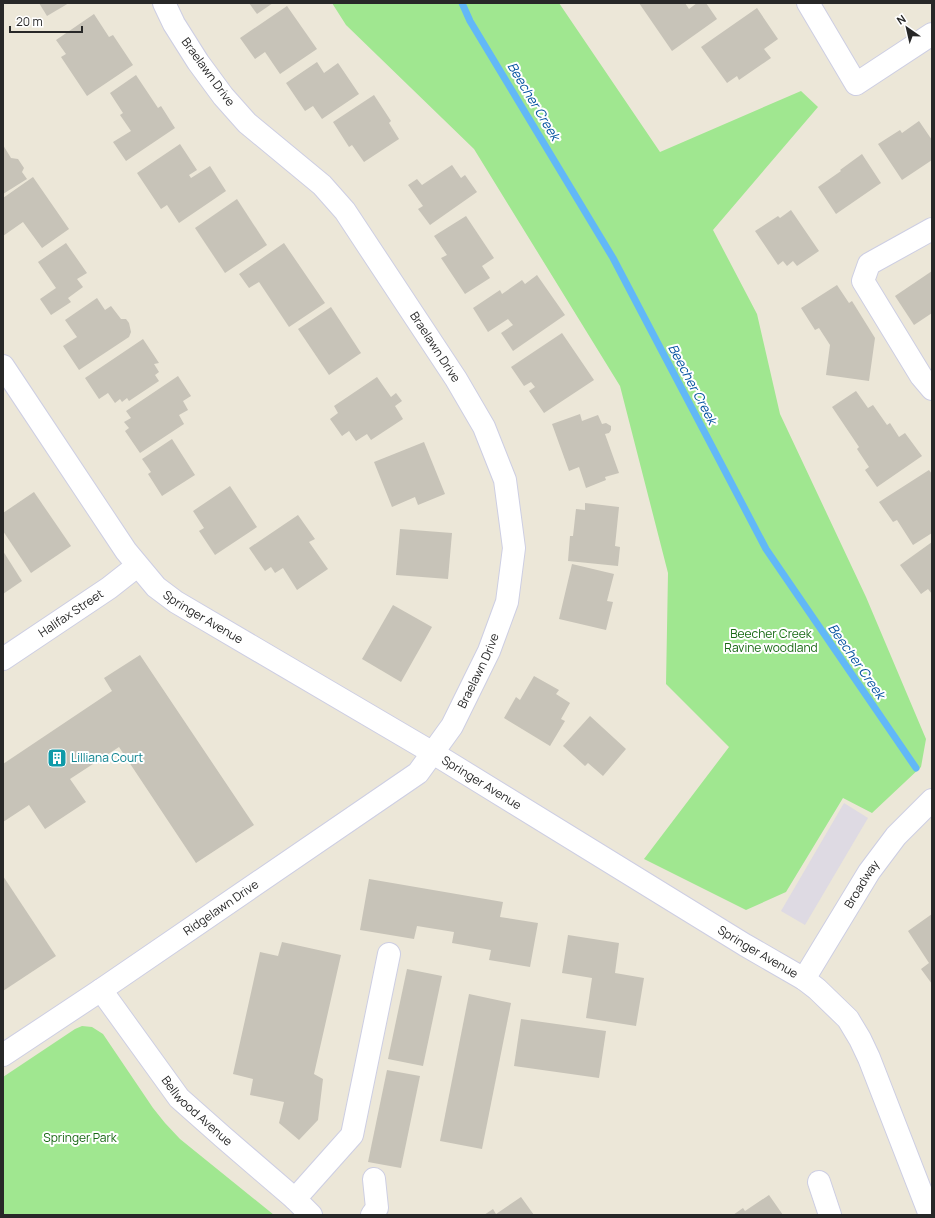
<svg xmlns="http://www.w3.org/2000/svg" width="935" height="1218" font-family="Manrope,sans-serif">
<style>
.industrial{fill:#dedae3}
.green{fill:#a0e790}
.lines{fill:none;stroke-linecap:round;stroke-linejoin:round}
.stream{stroke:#62b8f7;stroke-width:7}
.building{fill:#c7c3b8}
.minor-casing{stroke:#cdcee3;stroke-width:24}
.minor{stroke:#fff;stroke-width:22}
.labels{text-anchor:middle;stroke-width:4;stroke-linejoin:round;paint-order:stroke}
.street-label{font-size:12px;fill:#282828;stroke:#fff}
.park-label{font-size:12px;fill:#186914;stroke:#fff}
.culture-label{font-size:12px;fill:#0d838f;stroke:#fff;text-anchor:start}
.water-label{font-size:13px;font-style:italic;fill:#0452a0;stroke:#fff}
</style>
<rect width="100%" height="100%" fill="#ece7d8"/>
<!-- industrial -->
<polygon class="industrial" points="844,803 868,818 805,925 781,911"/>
<!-- green -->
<g class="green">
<polygon points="332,3 559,3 660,152 801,91 818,107 713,230 757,314 780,414 866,597 926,739 921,767 872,813 843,798 786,892 746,910 644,859 729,747 666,684 668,573 620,386 474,149 346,25"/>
<polygon points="82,1026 92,1027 103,1034 153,1108 165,1123 180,1139 274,1215 3,1215 3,1077 75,1029"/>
</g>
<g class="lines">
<!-- stream -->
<polyline class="stream" points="462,3 470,21 613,258 766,549 916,768"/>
</g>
<!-- building -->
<g class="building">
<polygon points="39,3 69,3 47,16"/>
<polygon points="249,3 273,3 257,14"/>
<polygon points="639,3 685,3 689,9 697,3 706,3 717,19 672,51"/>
<polygon points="287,6 317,49 280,74 265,52 255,59 240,38"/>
<polygon points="757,8 778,39 764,49 771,58 739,80 737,76 727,83 701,47"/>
<polygon points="94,14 109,37 113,35 133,65 87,96 61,57 66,54 56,40"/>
<polygon points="317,62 324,73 338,63 359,94 322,119 313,106 305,111 286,83"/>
<polygon points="136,75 158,108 161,106 175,128 126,161 113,142 131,131 120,115 123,113 110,93"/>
<polygon points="374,95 391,121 389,123 399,139 364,162 352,145 349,147 333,122"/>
<polygon points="919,121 932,140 932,160 902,180 878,144 900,130 902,133"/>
<polygon points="180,144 197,170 189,175 191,178 210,166 226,191 179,223 167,205 161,209 137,173"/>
<polygon points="3,145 11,158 18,159 24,168 22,172 27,179 3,194"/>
<polygon points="862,154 881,183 836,214 818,187 841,171 840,170"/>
<polygon points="452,165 461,178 465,175 477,192 430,225 418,209 423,206 408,185 417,179 422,185"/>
<polygon points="33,177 69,229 42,248 23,222 3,236 3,198"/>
<polygon points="237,199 267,245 225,273 195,228"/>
<polygon points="791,210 819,251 797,266 793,261 787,266 783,261 778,265 755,231 778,216 780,218"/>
<polygon points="466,216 494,258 482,266 490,278 465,294 441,258 447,255 434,236"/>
<polygon points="66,243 87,273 77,279 83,287 68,298 71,302 51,315 40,299 56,288 38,262"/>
<polygon points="284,243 325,303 289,327 259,282 249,288 239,274"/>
<polygon points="932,271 932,313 914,325 895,296"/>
<polygon points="537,275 565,315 513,351 501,333 513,325 508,319 488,332 473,308 500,290 502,294 522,280 525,284"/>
<polygon points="837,285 849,303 852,301 875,338 869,381 826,375 830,345 819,328 815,330 801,308"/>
<polygon points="97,298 105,310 111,306 121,319 126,319 129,323 131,332 129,337 79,370 63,346 77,337 65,320"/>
<polygon points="331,307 361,353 329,375 298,329"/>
<polygon points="562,333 594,380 544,413 529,391 535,387 531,382 524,386 511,367"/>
<polygon points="143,339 159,363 154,364 159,372 155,375 159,381 129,401 127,398 122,402 120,399 115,403 108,393 99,399 85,378"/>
<polygon points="178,376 191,396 183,401 188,410 179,415 184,424 140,453 125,431 129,428 124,422 131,418 126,411"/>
<polygon points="377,377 391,397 396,393 402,401 395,406 403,419 371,440 367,434 356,441 349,431 342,436 330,419 338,413 334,406"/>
<polygon points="856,391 868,408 873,405 887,425 890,423 899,437 905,433 922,456 877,487 865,470 869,467 857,449 859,447 832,407"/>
<polygon points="580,414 582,421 598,415 602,424 606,423 611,426 611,430 609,433 605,434 619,473 605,477 606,480 586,488 579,467 569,471 552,424"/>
<polygon points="172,439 195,475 162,496 148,474 151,472 142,459"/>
<polygon points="424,442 445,494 418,505 415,497 392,507 374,462"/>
<polygon points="929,470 932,474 932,533 913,545 897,520 893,522 879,502"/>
<polygon points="230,486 257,527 215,555 199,531 204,528 193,511"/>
<polygon points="34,492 71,546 31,573 3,531 3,513"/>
<polygon points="585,503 619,507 615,546 620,547 618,566 568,561 570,536 573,536 576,509 585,510"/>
<polygon points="298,515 315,539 309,542 328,569 297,590 283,568 275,573 271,567 265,571 249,548"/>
<polygon points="400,529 452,533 448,579 396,575"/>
<polygon points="932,542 932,594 928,589 921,594 900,565"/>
<polygon points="3,551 22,581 3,594"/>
<polygon points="572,564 614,574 607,601 613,602 606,630 559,619"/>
<polygon points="393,605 432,627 401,682 362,659"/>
<polygon points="140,655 254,825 196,863 119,747 70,779 86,802 45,829 29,805 3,822 3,764 112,691 104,678"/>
<polygon points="534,676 559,690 556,694 570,703 561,719 565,721 550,746 504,718 516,697 520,700"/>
<polygon points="590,716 626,749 603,776 588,763 585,766 563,746"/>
<polygon points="3,876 56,956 3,991"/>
<polygon points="369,879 503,902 500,917 538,923 530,967 489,960 491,950 452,943 454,932 417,926 414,939 360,930"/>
<polygon points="932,914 932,984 921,969 929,963 908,931"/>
<polygon points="568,935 619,943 615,973 644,978 636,1026 586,1018 592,978 562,973"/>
<polygon points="282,942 341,955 314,1074 323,1079 318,1120 299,1140 279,1123 284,1102 250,1095 253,1079 233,1074 260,952 278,956"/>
<polygon points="407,969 442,976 423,1066 388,1059"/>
<polygon points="469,994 511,1003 482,1149 440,1141"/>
<polygon points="521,1019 606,1031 599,1078 514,1066"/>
<polygon points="387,1070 420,1076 401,1168 368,1162"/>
<polygon points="769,1195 783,1215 733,1215 743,1208 745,1211"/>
<polygon points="521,1197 534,1215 484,1215 493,1209 496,1214"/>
</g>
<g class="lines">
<!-- minor casing -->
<g class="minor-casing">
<g id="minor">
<polyline points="808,3 856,84 932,34"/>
<polyline points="932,229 869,264 863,281 921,376 932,389"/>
<path id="s1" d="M 3,366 L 126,551 L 156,587 L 176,602 L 433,753 L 745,945 L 804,979 L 817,989 L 848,1019 L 860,1039 L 869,1058 L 930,1215"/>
<path id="s2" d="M 3,659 L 109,588 L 137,566"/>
<path id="s3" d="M 804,979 L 869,872 L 896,836 L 932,800"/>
<path id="s4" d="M 101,990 L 179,1098 L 223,1137 L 295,1199 L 311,1215"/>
<path id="s5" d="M 3,1055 L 101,990 L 418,773 L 452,726 L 489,651 L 507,602 L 514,548 L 505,480 L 484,427 L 456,379 L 345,211 L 322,185 L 247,123 L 223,96 L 198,62 L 174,24 L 164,3"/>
<polyline points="819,1182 830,1215"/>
<polyline points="295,1199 352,1135 389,954"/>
<polyline points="372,1215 377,1208 374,1179"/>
</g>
</g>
<!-- minor -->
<use href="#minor" class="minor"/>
</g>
<!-- icons -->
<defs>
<g id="building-square" transform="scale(1)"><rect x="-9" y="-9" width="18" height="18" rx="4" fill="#0f9aa8" stroke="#fff"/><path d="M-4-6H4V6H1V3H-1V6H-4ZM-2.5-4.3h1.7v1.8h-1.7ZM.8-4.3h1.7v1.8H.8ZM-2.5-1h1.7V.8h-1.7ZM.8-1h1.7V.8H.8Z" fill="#fff"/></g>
</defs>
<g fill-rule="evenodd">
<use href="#building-square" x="57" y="758"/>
</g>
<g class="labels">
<!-- street labels -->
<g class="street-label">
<text transform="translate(208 72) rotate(54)" y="4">Braelawn Drive</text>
<text transform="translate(435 347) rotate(57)" y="4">Braelawn Drive</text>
<text dy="4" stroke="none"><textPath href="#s2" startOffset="82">Halifax Street</textPath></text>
<text dy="4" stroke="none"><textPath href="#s1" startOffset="325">Springer Avenue</textPath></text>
<text dy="4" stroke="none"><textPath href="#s5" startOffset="621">Braelawn Drive</textPath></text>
<text dy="4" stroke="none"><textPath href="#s1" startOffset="649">Springer Avenue</textPath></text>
<text dy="4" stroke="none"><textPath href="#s3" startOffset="111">Broadway</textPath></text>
<text dy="4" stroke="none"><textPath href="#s5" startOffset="263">Ridgelawn Drive</textPath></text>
<text dy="4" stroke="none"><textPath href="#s1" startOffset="973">Springer Avenue</textPath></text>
<text dy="4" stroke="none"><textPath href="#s4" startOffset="155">Bellwood Avenue</textPath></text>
</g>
<!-- park labels -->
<g class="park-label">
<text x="771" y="638">Beecher Creek<tspan x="771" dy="14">Ravine woodland</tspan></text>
<text x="80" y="1142">Springer Park</text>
</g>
<!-- culture labels -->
<g class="culture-label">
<text x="71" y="762">Lilliana Court</text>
</g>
<!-- water labels -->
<g class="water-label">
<text transform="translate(534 101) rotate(59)" y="5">Beecher Creek</text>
<text transform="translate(693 384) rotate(62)" y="5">Beecher Creek</text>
<text transform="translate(857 661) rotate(55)" y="5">Beecher Creek</text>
</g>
</g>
<!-- border -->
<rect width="935" height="1218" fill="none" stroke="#282828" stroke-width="8"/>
<!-- north arrow -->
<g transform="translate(907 28) rotate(326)" stroke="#ffffff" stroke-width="3" paint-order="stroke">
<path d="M0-3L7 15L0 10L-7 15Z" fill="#282828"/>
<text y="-6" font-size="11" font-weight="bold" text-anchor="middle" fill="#282828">N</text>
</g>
<!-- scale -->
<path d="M10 26v6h72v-6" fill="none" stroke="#282828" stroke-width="2"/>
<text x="16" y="26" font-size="12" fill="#282828" stroke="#ffffff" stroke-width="3" paint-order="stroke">20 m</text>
</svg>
